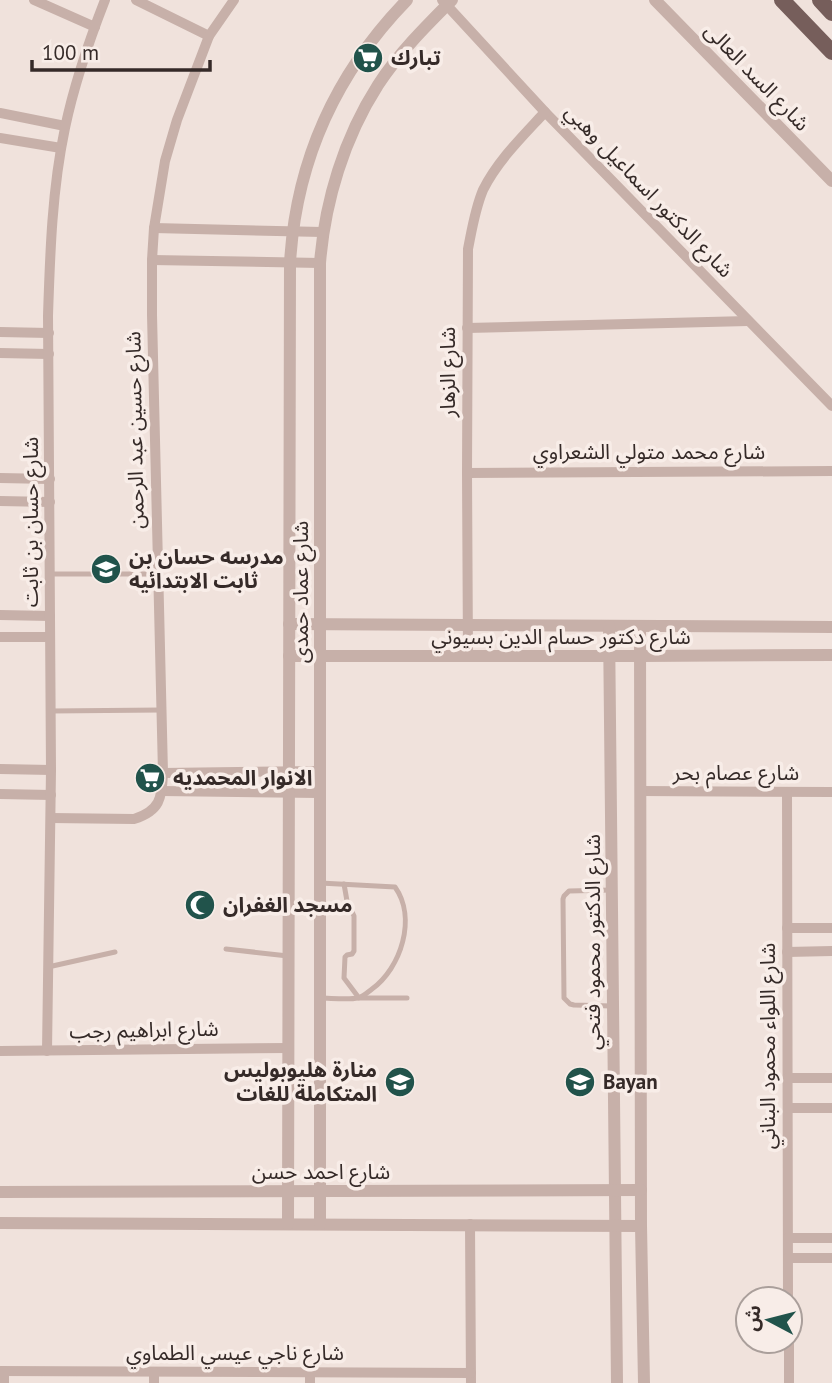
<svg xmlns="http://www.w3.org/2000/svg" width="832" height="1383" font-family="'PT Sans','Noto Sans Arabic',sans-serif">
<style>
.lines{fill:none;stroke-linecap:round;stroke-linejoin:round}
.service{stroke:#c7b0a9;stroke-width:5}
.minor{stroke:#c7b0a9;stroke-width:10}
.tertiary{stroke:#c7b0a9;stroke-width:12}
.primary{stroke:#765e5b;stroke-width:16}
.labels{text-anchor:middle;stroke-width:7;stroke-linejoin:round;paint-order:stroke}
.poi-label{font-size:21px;font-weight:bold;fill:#352a28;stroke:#f8ede8;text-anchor:start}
.street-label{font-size:21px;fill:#352a28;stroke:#f8ede8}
</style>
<rect width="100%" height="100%" fill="#f0e2dc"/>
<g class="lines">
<!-- service -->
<g class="service">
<polyline points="50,574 157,574"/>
<polyline points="51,711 161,710"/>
<polyline points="344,884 347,901 354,916 354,951 352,954 347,955 345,957 344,978 359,998 407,998"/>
<polyline points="612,890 569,891 564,896 563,899 564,998 570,1004 574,1005 612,1006"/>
<polyline points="226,949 288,956"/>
<polyline points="48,967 115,952"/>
<path d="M 320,998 C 330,998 348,1000 358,998 C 363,997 368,992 372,989 C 401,968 417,918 395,887 L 320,883"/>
</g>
<!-- minor -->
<g class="minor">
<polyline points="34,0 95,27"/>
<polyline points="136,0 209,36"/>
<polyline points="442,0 545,112 832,406"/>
<polyline points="0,113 65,126"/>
<polyline points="0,138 61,148"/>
<polyline points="154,228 322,232"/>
<polyline points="152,260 320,263"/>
<polyline points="467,328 748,321"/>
<polyline points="0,332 49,333"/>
<polyline points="0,353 49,354"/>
<polyline points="467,473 832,471"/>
<polyline points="0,478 50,479"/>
<polyline points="0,501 50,502"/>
<polyline points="0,615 50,616"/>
<polyline points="0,637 50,637"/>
<path d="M 468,656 L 467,473 L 468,249 C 472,229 475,209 483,190 C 498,160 523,136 545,112"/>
<polyline points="0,769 51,770"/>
<polyline points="163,773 320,771"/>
<polyline points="162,791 319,793"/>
<polyline points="641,791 832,792"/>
<polyline points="787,792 788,1299"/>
<polyline points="0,794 51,795"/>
<path d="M 51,818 L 134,819 C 160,811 162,798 163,773 L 152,315 L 152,260 L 154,228 L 165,161 L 177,120 L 209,36 L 234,0"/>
<polyline points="787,928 832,928"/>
<polyline points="787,952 832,951"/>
<polyline points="0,1051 288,1048"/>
<path d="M 47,1051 L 51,770 L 48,316 C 50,254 52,189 65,128 C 74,85 89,41 105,0"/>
<polyline points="788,1078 832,1078"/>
<polyline points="788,1108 832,1108"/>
<polyline points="470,1224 471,1383"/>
<polyline points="788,1238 832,1238"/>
<polyline points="788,1258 832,1258"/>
<polyline points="789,1341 789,1383"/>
<polyline points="0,1371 471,1373"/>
<polyline points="4,1371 4,1383"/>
<polyline points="154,1372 154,1383"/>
<polyline points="310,1383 310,1372"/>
</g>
<!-- tertiary -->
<g class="tertiary">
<polyline points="655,0 832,181"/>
<polyline points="289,624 832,627"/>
<polyline points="609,626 617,1383"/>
<polyline points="640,626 641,1226 644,1383"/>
<polyline points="289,656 641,656 832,655"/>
<polyline points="0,1192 641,1190"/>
<polyline points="0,1223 641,1226"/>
<path d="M 288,1224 L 290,263 C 296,160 335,74 407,0"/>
<path d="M 320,1224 L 320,263 C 325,201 344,138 378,85 C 398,54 426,26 452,0"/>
</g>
<!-- primary -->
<g class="primary">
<polyline points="782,0 832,52"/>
<polyline points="820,0 832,13"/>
</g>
</g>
<!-- icons -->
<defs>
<g id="supermarket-disc" transform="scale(1.575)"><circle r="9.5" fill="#21534b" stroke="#f8ede8"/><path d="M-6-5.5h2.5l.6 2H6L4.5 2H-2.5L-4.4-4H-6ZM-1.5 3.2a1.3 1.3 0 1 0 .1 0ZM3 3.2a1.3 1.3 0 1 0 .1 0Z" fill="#fff"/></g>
<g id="school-disc" transform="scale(1.575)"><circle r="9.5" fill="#21534b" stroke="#f8ede8"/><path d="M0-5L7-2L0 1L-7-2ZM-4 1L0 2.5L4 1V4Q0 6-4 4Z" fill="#fff"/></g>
<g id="mosque-disc" transform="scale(1.575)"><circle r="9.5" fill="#21534b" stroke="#f8ede8"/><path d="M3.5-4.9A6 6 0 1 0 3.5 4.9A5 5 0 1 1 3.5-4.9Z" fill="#fff"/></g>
</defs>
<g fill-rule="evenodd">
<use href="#supermarket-disc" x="368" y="58"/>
<use href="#school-disc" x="106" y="569"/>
<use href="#supermarket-disc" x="150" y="778"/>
<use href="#mosque-disc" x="200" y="905"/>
<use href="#school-disc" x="400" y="1082"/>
<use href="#school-disc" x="580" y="1082"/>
</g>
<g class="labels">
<!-- poi labels -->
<g class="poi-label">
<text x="391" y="65">تبارك</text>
<text x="129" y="564">مدرسه حسان بن<tspan x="129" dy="24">ثابت الابتدائيه</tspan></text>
<text x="173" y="785">الانوار المحمديه</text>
<text x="223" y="912">مسجد الغفران</text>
<text x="377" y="1077" text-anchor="end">منارة هليوبوليس<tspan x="377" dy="24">المتكاملة للغات</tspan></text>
<text x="603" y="1089">Bayan</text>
</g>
<!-- street labels -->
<g class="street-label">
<text transform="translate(757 77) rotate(46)" y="7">شارع السد العالى</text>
<text transform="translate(649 191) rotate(46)" y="7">شارع الدكتور اسماعيل وهبي</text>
<text transform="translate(448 372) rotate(-90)" y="7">شارع الزهار</text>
<text transform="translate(135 430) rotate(-91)" y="7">شارع حسين عبد الرحمن</text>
<text x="649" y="459">شارع محمد متولي الشعراوي</text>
<text transform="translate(31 522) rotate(-90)" y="7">شارع حسان بن ثابت</text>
<text transform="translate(301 592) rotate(-90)" y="7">شارع عماد حمدى</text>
<text x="561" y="644">شارع دكتور حسام الدين بسيوني</text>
<text x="736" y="780">شارع عصام بحر</text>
<text transform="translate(593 942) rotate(-90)" y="7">شارع الدكتور محمود فتحي</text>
<text transform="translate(144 1030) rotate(-1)" y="7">شارع ابراهيم رجب</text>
<text transform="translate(768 1046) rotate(-90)" y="7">شارع اللواء محمود البناني</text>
<text x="321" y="1179">شارع احمد حسن</text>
<text x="235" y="1360">شارع ناجي عيسي الطماوي</text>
</g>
</g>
<!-- north arrow -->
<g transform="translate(769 1320) rotate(277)"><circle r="33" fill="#f8ede8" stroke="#aa9f9b" stroke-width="2"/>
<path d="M0-5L12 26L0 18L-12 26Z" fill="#21534b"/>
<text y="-10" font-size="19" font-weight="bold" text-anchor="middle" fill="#352a28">ش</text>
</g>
<!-- scale -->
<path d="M32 60v10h178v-10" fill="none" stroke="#352a28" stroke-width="3.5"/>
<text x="42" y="60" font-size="21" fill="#352a28" stroke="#f8ede8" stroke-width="5" paint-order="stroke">100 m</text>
</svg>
